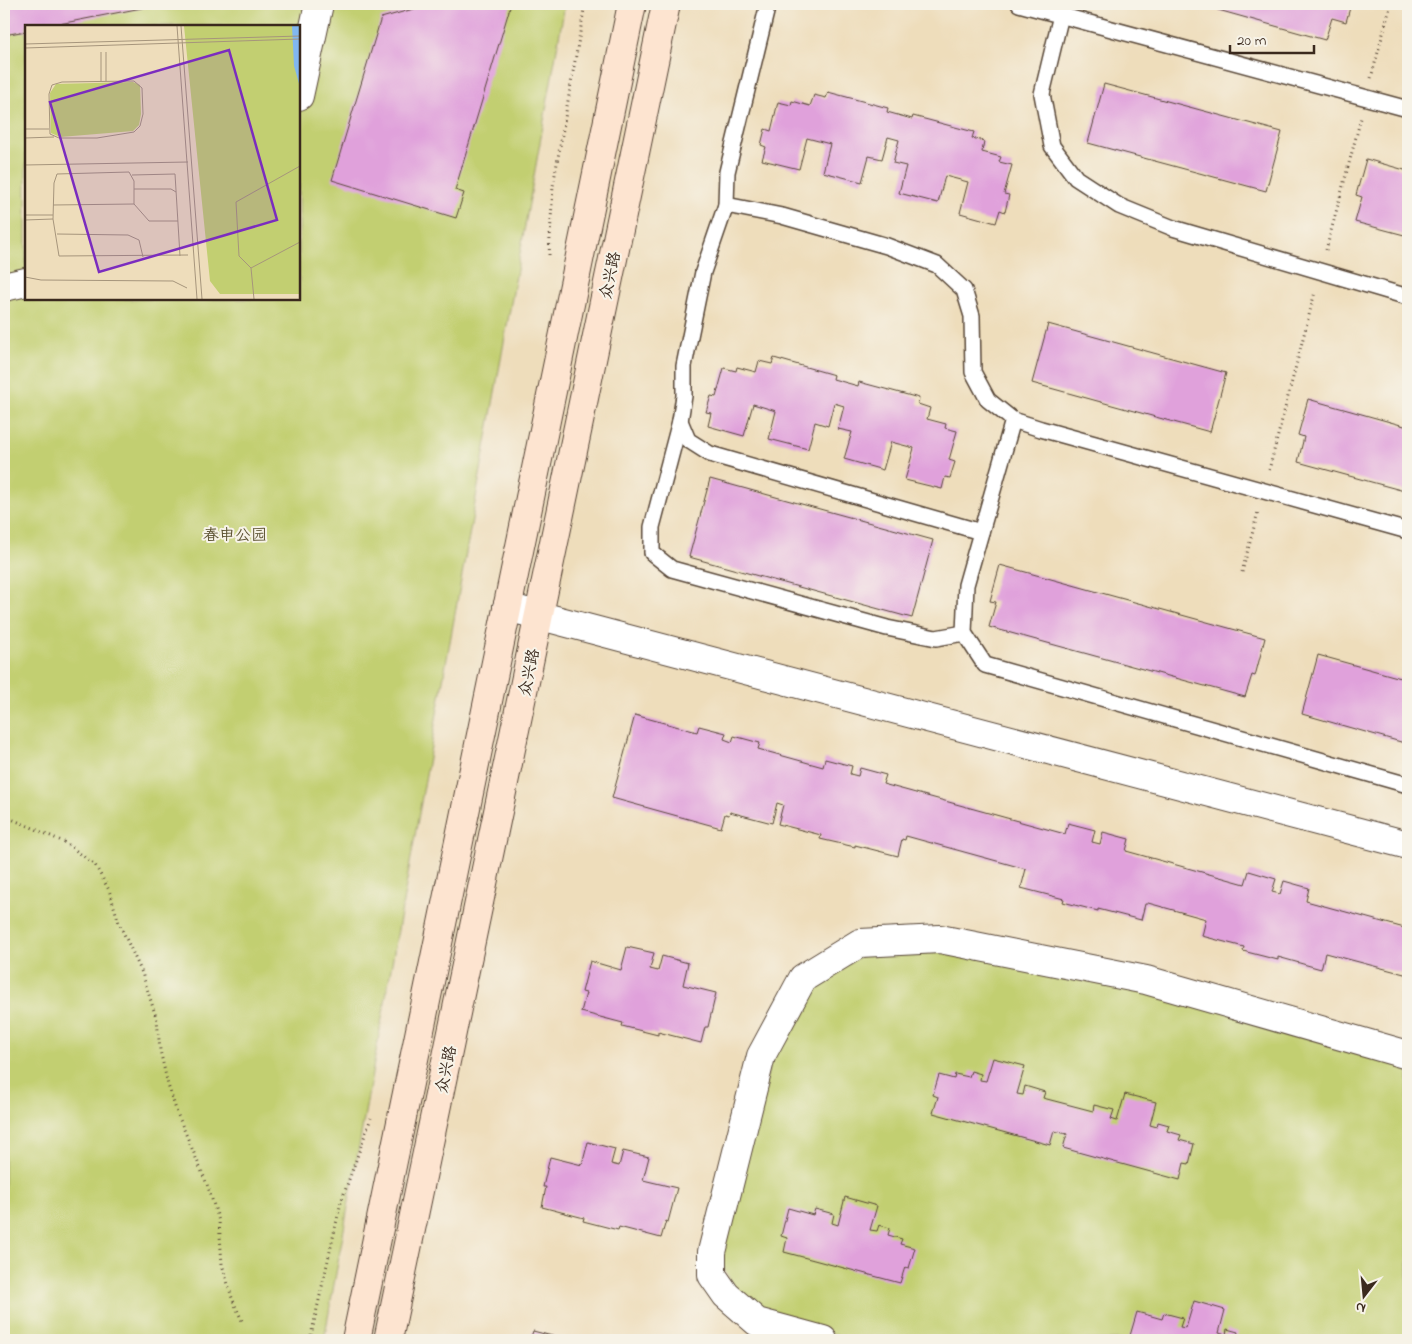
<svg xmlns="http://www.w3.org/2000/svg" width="1412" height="1344" font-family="'Indie Flower','LXGW WenKai TC',sans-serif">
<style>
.green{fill:#c2cf71;stroke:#7e7c48;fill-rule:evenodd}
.building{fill:#e0a1db}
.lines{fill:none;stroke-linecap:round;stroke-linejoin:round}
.lane-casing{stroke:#564536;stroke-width:18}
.street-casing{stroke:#564536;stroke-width:30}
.secondary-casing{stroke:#564536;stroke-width:30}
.path{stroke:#564536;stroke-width:3;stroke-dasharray:1 4;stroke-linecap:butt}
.lane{stroke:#fff;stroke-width:15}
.street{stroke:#fff;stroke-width:28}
.secondary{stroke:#fde4d0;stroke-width:28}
.labels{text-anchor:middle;stroke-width:4;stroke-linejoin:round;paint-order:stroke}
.street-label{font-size:16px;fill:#3b2a1e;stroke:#f7f3e8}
.park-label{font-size:16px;fill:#5d5333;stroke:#f7f3e8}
.inset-road{fill:none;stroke:#a6957c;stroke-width:1}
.view{fill:#7b2cbf;fill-opacity:0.15;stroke:#7b2cbf;stroke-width:2.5}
.inset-edge{fill:none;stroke:#3b2a1e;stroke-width:2.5}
</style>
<rect width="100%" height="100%" fill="#f7f3e8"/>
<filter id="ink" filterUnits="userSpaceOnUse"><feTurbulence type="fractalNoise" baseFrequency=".02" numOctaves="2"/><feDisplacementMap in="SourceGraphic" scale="10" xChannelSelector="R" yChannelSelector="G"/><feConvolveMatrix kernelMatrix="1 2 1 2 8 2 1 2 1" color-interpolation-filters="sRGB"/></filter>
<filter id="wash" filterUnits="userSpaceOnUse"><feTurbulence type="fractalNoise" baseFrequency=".0096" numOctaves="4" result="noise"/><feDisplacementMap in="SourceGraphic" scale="20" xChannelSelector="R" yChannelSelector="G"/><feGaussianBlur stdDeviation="1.12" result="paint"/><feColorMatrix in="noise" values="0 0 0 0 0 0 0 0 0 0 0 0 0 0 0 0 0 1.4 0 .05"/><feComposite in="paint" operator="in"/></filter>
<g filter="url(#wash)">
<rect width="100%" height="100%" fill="#edb"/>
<!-- green -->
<g class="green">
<path d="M 4,4 L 565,4 L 324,1340 L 4,1340 ZM 26,26 L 299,26 L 299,299 L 26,299 Z"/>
<polygon points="945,949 1143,986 1408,1062 1408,1340 854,1340 764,1316 735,1288 718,1258 771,1061 809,984 869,952"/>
</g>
<g id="blocks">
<!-- building -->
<g class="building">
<polygon points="4,4 157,4 157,5 49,26 26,26 26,31 4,35"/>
<polygon points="418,4 511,4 455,190 464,193 456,218 332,180 381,18 417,8"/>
<polygon points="1197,4 1351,4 1346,22 1332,18 1325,40"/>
<polygon points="1104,84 1282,132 1266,191 1088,143"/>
<polygon points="828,92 888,108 887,112 912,119 913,116 974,132 972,138 984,141 982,152 1001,157 999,162 1012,165 1004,194 1009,195 1005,212 1000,210 996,223 960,213 968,182 945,176 938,203 899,193 906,166 893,163 899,140 888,137 882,159 869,156 862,182 823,172 830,144 807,138 799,169 762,160 766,147 761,145 765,129 771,131 778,102 791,105 792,101 810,106 814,95 826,98"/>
<polygon points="1366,159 1408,171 1408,236 1355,222 1362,197 1356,195"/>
<polygon points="1048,324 1226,373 1210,432 1032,383"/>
<polygon points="774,358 834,375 833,379 858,386 859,382 919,398 918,404 930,408 927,419 946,424 945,428 957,431 949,460 955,462 950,478 945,477 942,489 905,480 914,448 891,442 883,470 844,459 852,432 838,429 844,406 834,403 828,426 815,422 808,449 769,439 776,411 753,404 744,436 708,426 711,413 706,412 711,396 716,397 724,368 736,371 737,367 756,372 759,361 772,364"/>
<polygon points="1308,399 1408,427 1408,492 1298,462 1304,437 1298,435"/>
<polygon points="710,479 933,540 912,618 689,557"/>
<polygon points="1000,565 1265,638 1255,676 1252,675 1245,697 989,627 996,602 990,601"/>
<polygon points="1318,655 1408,680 1408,744 1302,714"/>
<polygon points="635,715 697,732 699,726 726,733 724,739 732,742 734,736 760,743 758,749 823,767 825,759 852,766 850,774 858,776 860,768 886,775 883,784 1065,834 1068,823 1095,830 1092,842 1100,844 1103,832 1129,839 1126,851 1245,884 1249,871 1276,879 1272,892 1280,894 1284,881 1309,888 1306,901 1408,929 1408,975 1325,953 1321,969 1278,957 1278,960 1243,951 1244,947 1202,936 1206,919 1148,903 1147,904 1145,904 1141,920 1098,909 1098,911 1063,902 1064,899 1021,888 1026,869 906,836 905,840 902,839 898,856 855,845 855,847 820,839 821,835 778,824 783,805 777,803 772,823 730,812 729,815 725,814 721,828 612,798"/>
<polygon points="627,947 654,953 650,969 658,971 662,956 688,963 683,985 716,993 708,1027 705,1027 701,1043 658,1032 658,1035 622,1026 623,1023 581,1012 586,993 582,992 590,961 621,970"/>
<polygon points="993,1058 1025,1066 1017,1094 1023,1095 1025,1086 1045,1092 1043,1098 1093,1111 1094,1105 1114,1110 1111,1119 1117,1121 1125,1094 1156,1102 1150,1125 1157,1127 1158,1122 1169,1125 1167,1131 1181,1135 1179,1140 1194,1144 1189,1164 1184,1163 1180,1180 1063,1148 1067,1134 1054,1131 1050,1145 933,1113 938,1097 933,1095 939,1075 954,1079 955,1074 969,1077 971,1071 981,1074 980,1080 986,1081"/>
<polygon points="588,1142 615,1149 611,1164 619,1166 623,1151 649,1157 643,1180 677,1188 668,1222 666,1221 661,1238 619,1227 618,1230 583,1221 584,1218 542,1207 546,1187 543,1187 550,1157 582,1165"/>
<polygon points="845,1197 877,1206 870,1230 877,1231 879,1225 890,1228 888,1235 902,1239 900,1244 915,1248 909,1268 905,1267 900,1283 784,1252 787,1238 781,1236 788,1208 813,1215 815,1209 834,1214 832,1223 838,1225"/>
<polygon points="1194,1301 1225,1310 1219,1333 1226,1335 1227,1329 1238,1332 1236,1339 1239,1340 1129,1339 1137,1312 1162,1319 1164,1313 1183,1318 1180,1327 1186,1328"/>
<polygon points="533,1331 560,1338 559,1340 530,1340"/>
</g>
</g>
</g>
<g filter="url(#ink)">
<use href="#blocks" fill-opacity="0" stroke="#564536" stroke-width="1"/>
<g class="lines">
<!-- lane casing -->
<g class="lane-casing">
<g id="lane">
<polyline points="768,4 727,172 726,205 703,272 684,366 684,396 680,421 652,527 652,553 672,569 887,628 936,638 964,633"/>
<polyline points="1019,4 1408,109"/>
<polyline points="1061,15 1042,94 1052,146 1076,178 1119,206 1173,228 1408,297"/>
<polyline points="726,205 782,216 887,246 937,265 964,290 972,316 973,372 988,400 1013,420 1041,429 1408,531"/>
<polyline points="1013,420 966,585 964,633 985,665 1408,785"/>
<polyline points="680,421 688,440 710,454 981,532"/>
</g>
</g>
<!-- street casing -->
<g class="street-casing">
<g id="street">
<polyline points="299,96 319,4"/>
<polyline points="4,287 26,282"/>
<polyline points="507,607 1408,845"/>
<polyline points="823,1340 757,1322 726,1295 712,1275 712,1252 761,1056 803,978 860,943 940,939 1146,980 1408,1055"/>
</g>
</g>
<!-- secondary casing -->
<g class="secondary-casing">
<g id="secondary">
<polyline points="356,1340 632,4"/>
<polyline points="388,1340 666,4"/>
</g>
</g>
<!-- path -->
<g class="path">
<polyline points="1371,78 1391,4"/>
<polyline points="1326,250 1361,118"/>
<polyline points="549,255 553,186 585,4"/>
<polyline points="1269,470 1315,292"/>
<polyline points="1242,572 1258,512"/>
<polyline points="4,816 33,828 66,843 95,865 109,890 119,923 142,973 157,1020 160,1050 168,1085 177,1113 207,1184 219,1221 222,1264 232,1298 243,1323"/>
<polyline points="310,1340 341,1202 371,1118"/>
</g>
<!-- lane -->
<use href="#lane" class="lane"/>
<!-- street -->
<use href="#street" class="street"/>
<!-- secondary -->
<use href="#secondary" class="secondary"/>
</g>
</g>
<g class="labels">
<!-- street labels -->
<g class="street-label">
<text transform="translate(609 275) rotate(-78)" y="6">众兴路</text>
<text transform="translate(528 672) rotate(-78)" y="6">众兴路</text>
<text transform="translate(445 1069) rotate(-78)" y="6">众兴路</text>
</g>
<!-- park labels -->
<g class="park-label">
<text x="235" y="540">春申公园</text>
</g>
</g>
<!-- overview -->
<g transform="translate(25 25)">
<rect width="275" height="275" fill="#edb"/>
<path d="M 159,1 L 275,1 L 275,269 L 195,269 L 185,256 ZM 108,57 L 115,60 L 116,89 L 114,100 L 108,106 L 35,112 L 26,108 L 25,68 L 31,59 Z" fill="#c2cf71"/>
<path d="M 267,1 L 275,1 L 275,62 L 269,41 Z" fill="#81b7f0"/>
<path class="inset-road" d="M 152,1 L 172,274M 156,1 L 177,274M 0,19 L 275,11M 0,23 L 275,14M 76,27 L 76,56M 81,27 L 81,56M 109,56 L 117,63 L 118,89 L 115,101 L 109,107 L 72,113 L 34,113 L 25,109 L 24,69 L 27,60 L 37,57 ZM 0,104 L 24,104M 0,113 L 29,112M 0,140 L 163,137M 107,150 L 150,149 L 155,231M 109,164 L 146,164 L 151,167M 109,179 L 109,156 L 104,147 L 32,149 L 29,158 L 28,194 L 34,231 L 163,230M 28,180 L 109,179 L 124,196 L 153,196M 0,190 L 28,190M 0,195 L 28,194M 32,209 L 103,210 L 114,215 L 118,232M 226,243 L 214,231 L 211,177 L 275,141M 0,252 L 16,255 L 148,256 L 162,263M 229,274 L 226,243 L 275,217"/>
<path class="view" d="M 204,25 L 252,195 L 74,247 L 25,77 Z"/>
<rect width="275" height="275" class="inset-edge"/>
</g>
<!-- margin -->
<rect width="1412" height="1344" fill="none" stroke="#f7f3e8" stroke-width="20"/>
<!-- north arrow -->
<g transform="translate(1364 1296) rotate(196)" stroke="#f7f3e8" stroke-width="4" paint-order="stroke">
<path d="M0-4L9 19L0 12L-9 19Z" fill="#3b2a1e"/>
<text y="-8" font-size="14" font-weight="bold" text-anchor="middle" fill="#3b2a1e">N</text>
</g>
<!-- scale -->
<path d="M1230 45v8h84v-8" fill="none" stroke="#3b2a1e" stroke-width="2.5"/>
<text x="1237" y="45" font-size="15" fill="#3b2a1e" stroke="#f7f3e8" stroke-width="4" paint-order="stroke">20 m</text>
</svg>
